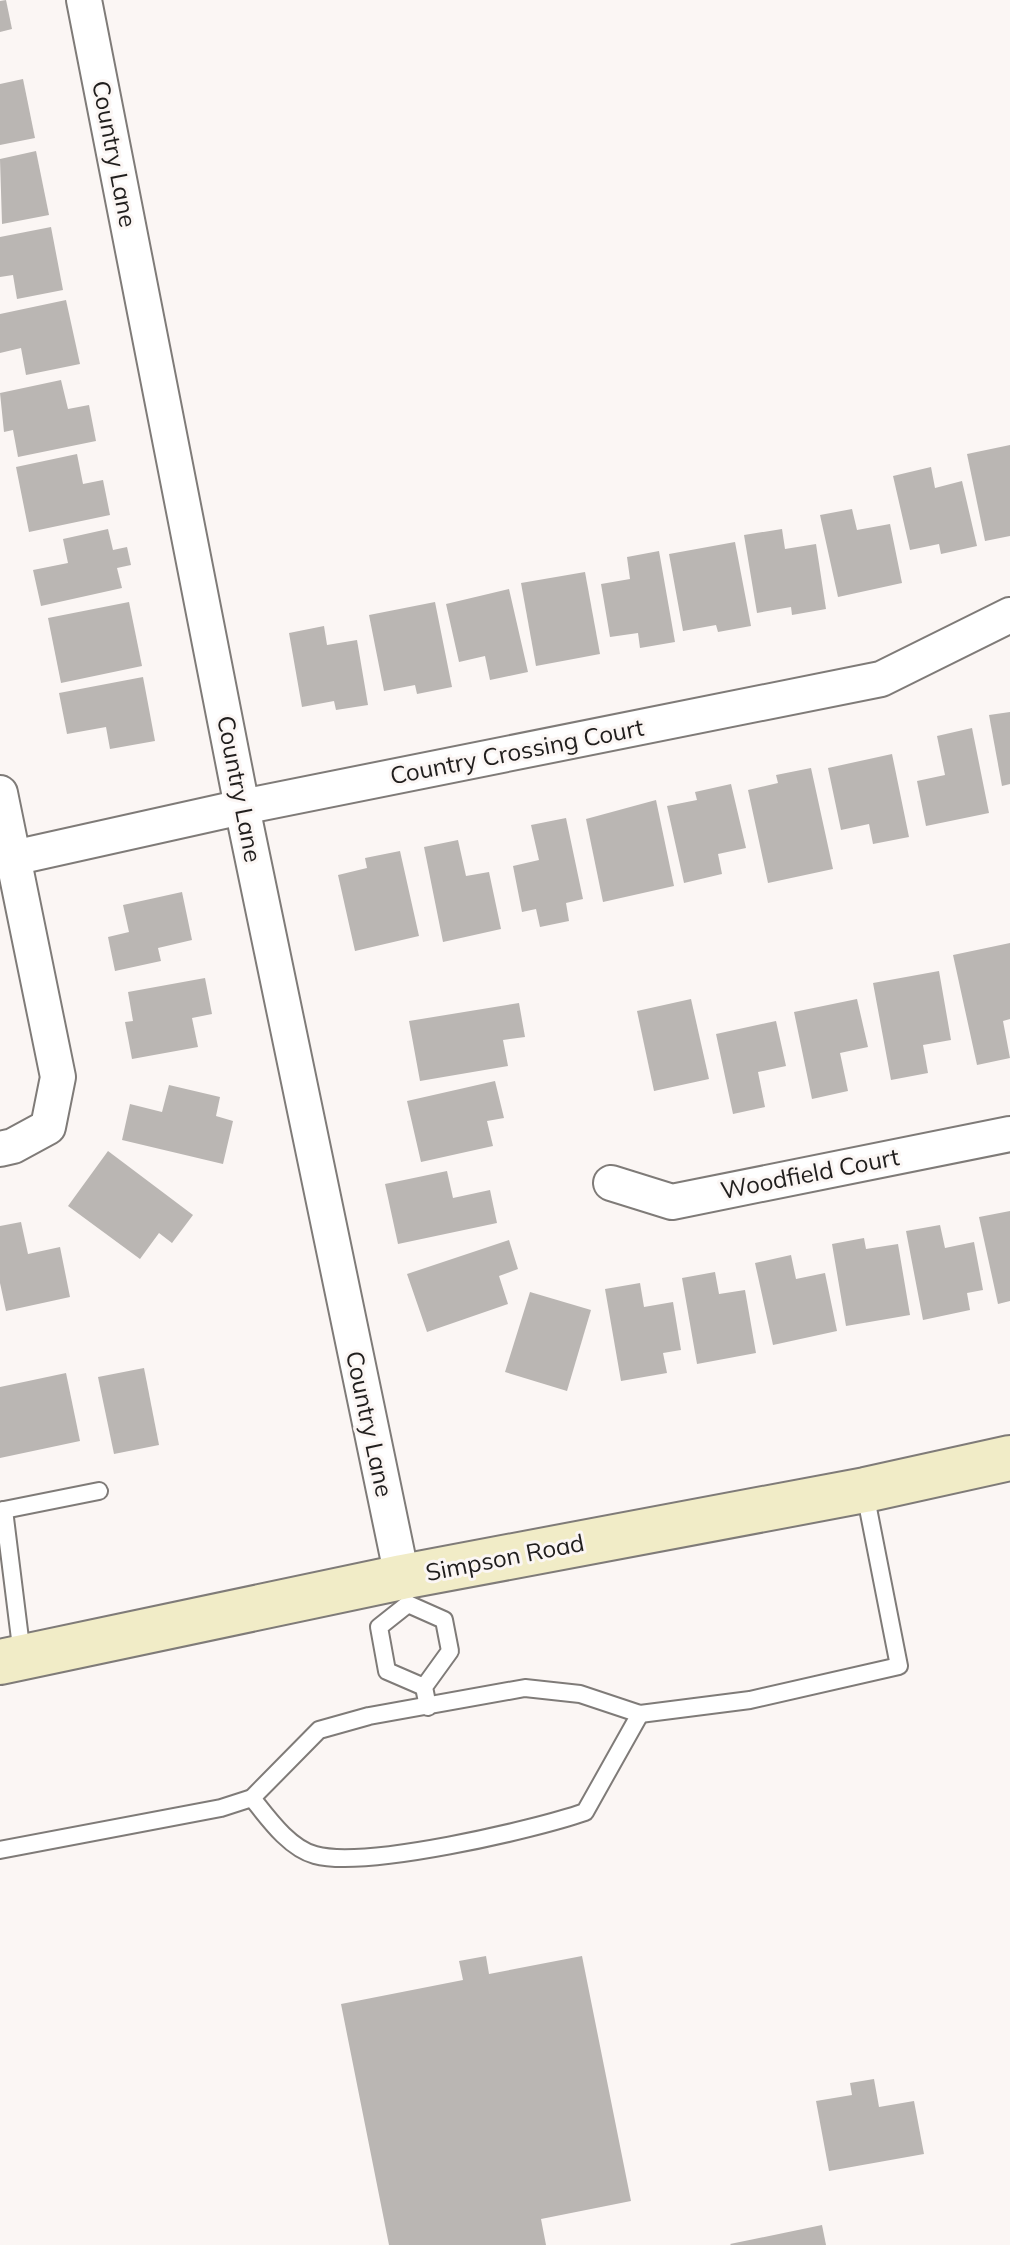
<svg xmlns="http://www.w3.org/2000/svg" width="1010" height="2245" font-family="Mulish,sans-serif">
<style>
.building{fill:#bab6b3}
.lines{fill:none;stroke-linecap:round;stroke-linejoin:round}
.service-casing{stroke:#7f7b78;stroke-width:20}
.minor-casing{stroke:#7f7b78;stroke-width:38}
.secondary-casing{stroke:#7f7b78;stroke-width:48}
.service{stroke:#fff;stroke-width:16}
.minor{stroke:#fff;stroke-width:34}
.secondary{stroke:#f1ecc7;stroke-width:44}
.labels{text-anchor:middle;stroke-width:6;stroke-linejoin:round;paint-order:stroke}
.street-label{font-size:24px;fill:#201e1d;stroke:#fbf6f4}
</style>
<rect width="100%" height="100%" fill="#fbf6f4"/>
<!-- building -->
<g class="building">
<polygon points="6,0 12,29 0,32 0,1"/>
<polygon points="23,79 35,138 0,145 0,84"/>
<polygon points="36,151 49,215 2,224 0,159"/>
<polygon points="51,227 63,290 17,299 13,275 0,277 0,237"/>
<polygon points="66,300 80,364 26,375 21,348 0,353 0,314"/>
<polygon points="61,380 68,409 89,405 96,441 18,457 13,430 4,432 0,393"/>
<polygon points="1010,445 1010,536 985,541 967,454"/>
<polygon points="77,454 83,484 103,480 110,515 29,532 16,467"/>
<polygon points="931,467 935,488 962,481 977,546 941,554 939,544 910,550 893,476"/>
<polygon points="852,509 857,530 890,524 902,583 838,597 820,515"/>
<polygon points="108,529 113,550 127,547 131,565 117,568 122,588 41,606 33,570 68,563 63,539"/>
<polygon points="782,529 785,549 816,544 826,609 792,615 791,607 757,613 744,535"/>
<polygon points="735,542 751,626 718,632 716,625 683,631 669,554"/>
<polygon points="659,551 675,642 640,648 638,633 610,637 601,584 630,579 627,557"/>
<polygon points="585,572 600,654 536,666 521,583"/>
<polygon points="509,589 528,672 490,680 485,656 459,662 446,604"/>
<polygon points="129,602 142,666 61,683 48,618"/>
<polygon points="435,602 452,687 417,694 415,685 384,691 369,615"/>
<polygon points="324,626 327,645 357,640 368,705 336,710 334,701 302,707 289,633"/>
<polygon points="143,677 155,741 110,749 106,727 67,734 59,693"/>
<polygon points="1010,712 1010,784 1002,786 989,715"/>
<polygon points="972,728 989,813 926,826 917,781 945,775 937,736"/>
<polygon points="892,754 909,837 873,844 869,824 841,830 828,768"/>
<polygon points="811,768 833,869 768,883 748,790 778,783 776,775"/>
<polygon points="731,784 746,848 718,854 722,874 684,883 667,806 697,800 695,792"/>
<polygon points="656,800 674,886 603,902 586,819"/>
<polygon points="566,818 583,899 566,903 569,921 540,927 536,909 522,912 513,866 539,860 531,825"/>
<polygon points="458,840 466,876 489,872 501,929 443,942 424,847"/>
<polygon points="400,851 419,936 355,951 338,875 367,868 365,858"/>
<polygon points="182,892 192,940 158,948 161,961 115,971 108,937 129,932 123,905"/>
<polygon points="1010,943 1010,1019 1003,1021 1010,1058 977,1065 953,955"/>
<polygon points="939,971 951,1040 923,1045 928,1073 891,1080 873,983"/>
<polygon points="205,978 212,1014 192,1018 198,1047 132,1059 125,1022 133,1021 128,992"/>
<polygon points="691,999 709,1079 654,1091 637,1011"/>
<polygon points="857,999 868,1047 840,1053 848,1091 812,1099 794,1012"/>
<polygon points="519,1003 525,1037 503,1040 508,1066 420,1081 409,1021"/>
<polygon points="776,1021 786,1066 758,1072 765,1107 733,1114 716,1034"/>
<polygon points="495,1081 504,1118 487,1121 493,1146 421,1162 407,1101"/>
<polygon points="169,1085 220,1097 216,1116 233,1121 223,1164 122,1140 130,1104 162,1112"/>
<polygon points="108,1151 193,1215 172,1243 159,1233 140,1259 68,1206"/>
<polygon points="447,1171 453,1198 490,1190 497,1223 398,1244 385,1184"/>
<polygon points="1010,1211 1010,1301 998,1304 979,1217"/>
<polygon points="21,1222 28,1254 60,1247 70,1297 6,1311 0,1283 0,1226"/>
<polygon points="940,1225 945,1248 974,1242 983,1290 967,1293 970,1310 923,1320 906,1231"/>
<polygon points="864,1238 866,1249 898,1244 910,1315 846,1326 832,1244"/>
<polygon points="509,1240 518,1269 499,1276 508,1304 427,1332 407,1274"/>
<polygon points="791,1255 796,1279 825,1273 837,1331 773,1345 755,1263"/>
<polygon points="715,1272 719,1294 745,1290 756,1353 697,1364 682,1278"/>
<polygon points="640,1283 644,1307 673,1302 681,1350 663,1353 667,1373 621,1381 605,1289"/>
<polygon points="530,1292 591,1310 567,1391 505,1372"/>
<polygon points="144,1368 159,1445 114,1454 98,1377"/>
<polygon points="66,1373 80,1441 0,1458 0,1387"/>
<polygon points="486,1956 489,1974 582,1956 631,2201 541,2219 546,2245 389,2245 341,2004 463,1980 459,1961"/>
<polygon points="874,2079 879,2107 914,2101 924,2154 829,2171 816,2101 852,2095 850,2083"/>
<polygon points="822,2225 826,2245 731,2245 730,2244"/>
</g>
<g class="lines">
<!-- service casing -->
<g class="service-casing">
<g id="service">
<polyline points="4,1510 99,1491"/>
<polyline points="0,1511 4,1510 22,1655"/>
<polyline points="408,1604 444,1620 450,1651 424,1687 428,1707"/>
<polyline points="408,1604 379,1627 387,1671 424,1687"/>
<path d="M 252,1798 C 268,1818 289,1848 315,1855 C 365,1869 533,1830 585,1812 L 640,1714"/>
<polyline points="0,1850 221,1808 252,1798 319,1730 369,1716 525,1688 580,1694 640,1714 750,1700 899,1666 865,1493"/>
</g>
</g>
<!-- minor casing -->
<g class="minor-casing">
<g id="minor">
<polyline points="84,0 242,807 402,1577"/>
<polyline points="0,793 58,1077 48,1127 13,1146 0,1149"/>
<polyline points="13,858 242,807 881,679 1010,615"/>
<polyline points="611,1183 672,1202 1010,1134"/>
</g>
</g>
<!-- secondary casing -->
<g class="secondary-casing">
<polyline id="secondary" points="0,1662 402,1577 865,1490 1010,1458"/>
</g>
<!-- service -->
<use href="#service" class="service"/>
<!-- minor -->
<use href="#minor" class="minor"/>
<!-- secondary -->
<use href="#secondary" class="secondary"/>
</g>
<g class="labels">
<!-- street labels -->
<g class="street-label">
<text transform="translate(114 154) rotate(79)" y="8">Country Lane</text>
<text transform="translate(517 752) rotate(-11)" y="8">Country Crossing Court</text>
<text transform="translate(239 789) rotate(79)" y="8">Country Lane</text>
<text transform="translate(810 1174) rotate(-11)" y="8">Woodfield Court</text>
<text transform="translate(369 1424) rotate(78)" y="8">Country Lane</text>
<text transform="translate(505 1558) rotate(-11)" y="8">Simpson Road</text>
</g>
</g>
</svg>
